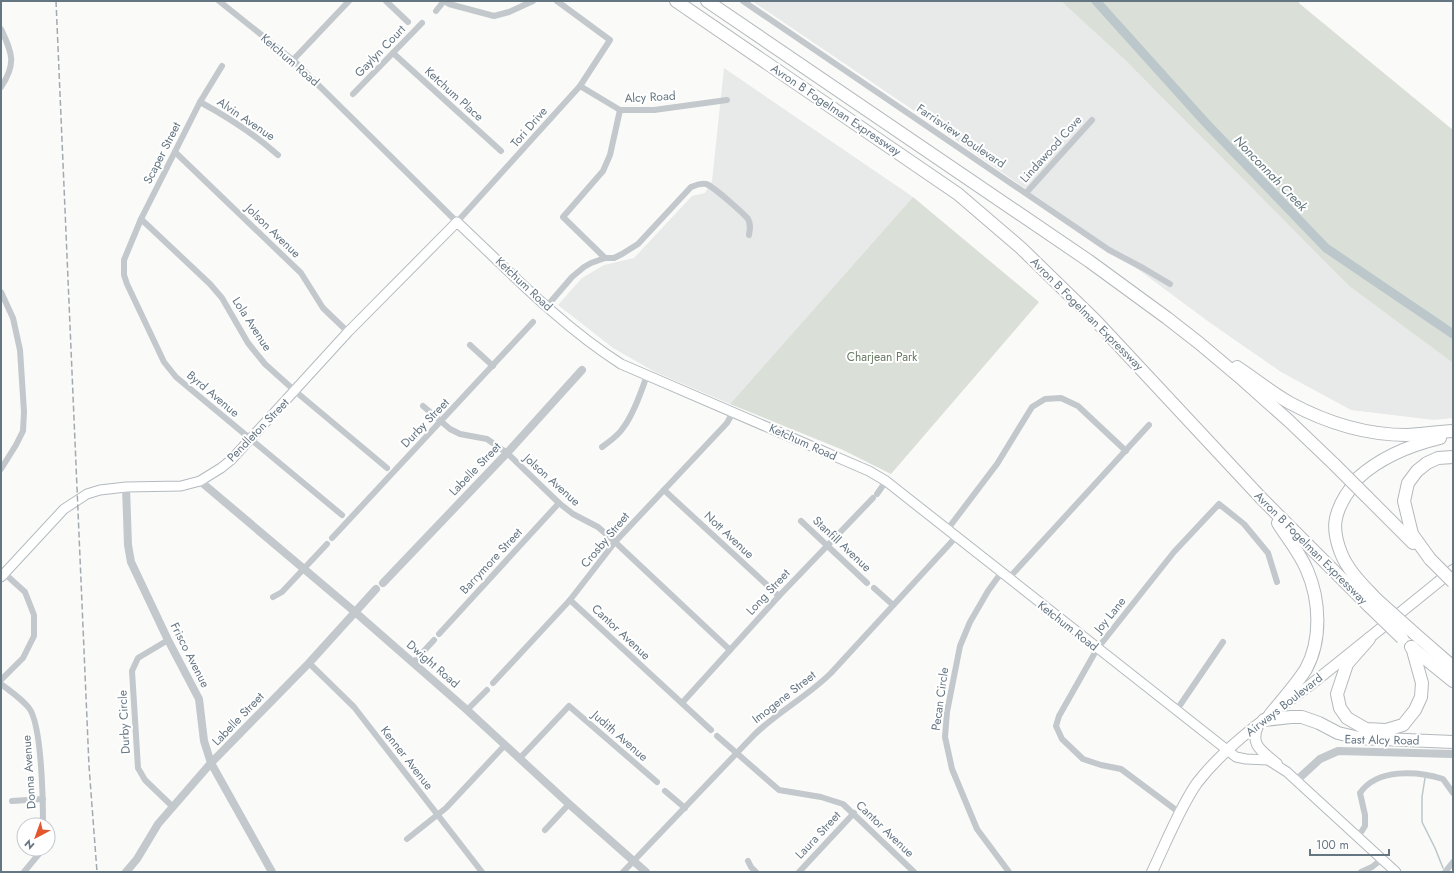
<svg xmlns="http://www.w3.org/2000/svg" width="1454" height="873" font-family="Jost,sans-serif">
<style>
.built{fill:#e8e9e9}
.green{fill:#dadfd7}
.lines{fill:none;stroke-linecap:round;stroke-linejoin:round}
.stream{stroke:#bbc7cb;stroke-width:1.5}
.river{stroke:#bbc7cb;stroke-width:9}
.secondary-casing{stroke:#b3babf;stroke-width:11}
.primary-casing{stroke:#b5babe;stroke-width:12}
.motorway-casing{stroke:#b4b9bd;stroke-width:14}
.minor{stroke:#c3c8cc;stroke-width:6}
.tertiary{stroke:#c3c8cc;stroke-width:8}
.secondary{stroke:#fff;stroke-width:9}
.primary{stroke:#fff;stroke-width:10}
.motorway{stroke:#fff;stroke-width:12}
.rail{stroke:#a2aab0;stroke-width:1.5;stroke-dasharray:6 3;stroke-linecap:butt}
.motorway-bridge-casing{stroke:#b4b9bd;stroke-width:14;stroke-linecap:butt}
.motorway-bridge{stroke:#fff;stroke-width:12}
.labels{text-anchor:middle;stroke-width:4;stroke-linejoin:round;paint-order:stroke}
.street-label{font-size:12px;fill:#657683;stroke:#fff}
.park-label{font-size:12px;fill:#687a64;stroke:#fff}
.water-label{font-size:13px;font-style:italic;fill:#60757c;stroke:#fff}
</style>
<rect width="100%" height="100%" fill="#fafaf8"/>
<!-- built -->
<g class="built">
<polygon points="752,1 1061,1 1125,60 1349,286 1453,363 1453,418 1434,420 1351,410 1281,372 1209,322 1093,236 910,108"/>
<polygon points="724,68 913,197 730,404 655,372 613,348 558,305 582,278 604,265 634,258 692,196 705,193 712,181"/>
</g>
<!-- green -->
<g class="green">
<polygon points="1061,1 1298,1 1300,4 1453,130 1453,363 1349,286 1125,60"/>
<polygon points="913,197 1039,302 891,474 843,450 730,404"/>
</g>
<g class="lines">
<!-- stream -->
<polyline class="stream" points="1425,778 1422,797 1422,822 1435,848 1443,868"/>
<!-- river -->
<polyline class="river" points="1096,1 1205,122 1326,248 1453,334"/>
<!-- secondary casing -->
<g class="secondary-casing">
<path id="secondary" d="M 1,577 L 64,509 L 87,494 L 100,490 L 126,487 L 181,486 L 200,481 L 221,468 L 231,460 L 348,332 L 457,222 C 509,271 560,325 621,364 L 869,471 L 886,481 L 1236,757 L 1246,759 L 1268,760 L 1287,772 L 1396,872"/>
</g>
<!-- primary casing -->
<g class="primary-casing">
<g id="primary">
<path d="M 1258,726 C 1249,746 1264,752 1277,764"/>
<path d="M 1152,872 C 1165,845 1180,807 1197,783 C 1227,744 1270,715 1309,686 C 1357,648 1405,609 1453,570"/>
</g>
</g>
<!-- motorway casing -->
<g class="motorway-casing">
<g id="motorway">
<polyline points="676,1 958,194 1021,248 1096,321 1262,499 1369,606"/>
<polyline points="707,1 1089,261 1167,318 1199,343 1243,380 1289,421 1334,464"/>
<path d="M 1237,367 C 1255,379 1272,393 1290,403 C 1327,423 1366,435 1407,435 C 1422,434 1438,432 1453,431"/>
<polyline points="1367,497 1413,543"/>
<polyline points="1430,559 1412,534 1404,501 1408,483 1417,471 1427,463 1438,458 1453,457"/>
<path d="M 1376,599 C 1363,585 1348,571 1341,553 C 1332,530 1333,516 1346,495 C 1350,490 1354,482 1358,478 C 1381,457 1411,445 1440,438"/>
<polyline points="1414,633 1453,667"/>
<polyline points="1369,639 1347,664 1337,694 1340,708 1347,718 1366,729 1386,730 1403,725 1415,710 1421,697 1422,683 1412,647"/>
<polyline points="1411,647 1453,681"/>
<path d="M 1270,715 C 1282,700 1296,685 1306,669 C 1322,640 1320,600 1307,570 C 1300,553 1288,539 1278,523"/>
<polyline points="1264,720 1291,717 1302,717 1319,723 1338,733 1359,738 1453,742"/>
</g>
</g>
<!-- minor -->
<g class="minor">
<polyline points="219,1 293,60 457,222 580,86 610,40 557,1"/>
<polyline points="386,1 408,22"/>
<polyline points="444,1 449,4 494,16 509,12 533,1"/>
<polyline points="743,1 1109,250 1143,268 1170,284"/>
<polyline points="436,11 444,1"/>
<path d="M 1,29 C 12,53 17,63 1,87"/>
<polyline points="393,53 501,151"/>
<polyline points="293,60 349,1"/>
<polyline points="222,66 200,102 141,219 124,260 124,275 127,284 164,362 176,377 342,515"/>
<polyline points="580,86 620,110 654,110 727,100"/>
<polyline points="353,94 422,23"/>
<path d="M 200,102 C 228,117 254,134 278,155"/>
<polyline points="175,152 301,273 323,308 348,332"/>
<polyline points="1026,193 1092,120"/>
<polyline points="141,219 210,284 222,298 248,343 265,364 295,391 387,468"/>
<polyline points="605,258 563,217 603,171 610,155 620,110"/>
<polyline points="1,292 13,318 20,350 24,412 23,431 16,445 1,469"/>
<path d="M 547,306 L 572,277 L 584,267 L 591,263 L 605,258 L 614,258 L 622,254 L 638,244 L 691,187 C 696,185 700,183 706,184 C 713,186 743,213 748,219 C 751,224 750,229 749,235"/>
<polyline points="470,345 493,366"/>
<polyline points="423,406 450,429 460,434 487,439 507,453 559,503 573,514 598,527 615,542 730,650"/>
<path d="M 602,447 C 610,441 618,436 623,428 C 633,415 642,390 647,375"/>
<polyline points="664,490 779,596"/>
<polyline points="877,494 886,481"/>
<polyline points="801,521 867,583"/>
<polyline points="947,530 997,464 1032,407 1045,399 1061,398 1078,406 1126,451"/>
<polyline points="332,538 533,322"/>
<polyline points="1001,573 988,591 970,622 960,646 947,712 945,737 952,769 977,829 1009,872"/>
<polyline points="1008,579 1149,425"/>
<polyline points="874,588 893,605"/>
<polyline points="273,597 282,592 327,544"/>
<polyline points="570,600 711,730"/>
<polyline points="439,634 559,503"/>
<polyline points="168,640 138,658 132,671 138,768 145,780 173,807"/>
<polyline points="309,663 354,707 482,872"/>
<polyline points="413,663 434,640"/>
<polyline points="1,680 23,658 34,636 34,615 25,592 4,573"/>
<polyline points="493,683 570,600 615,542 727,423 733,412"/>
<path d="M 1,684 C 10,691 22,699 29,708 C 42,725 43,802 43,825"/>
<polyline points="682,703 779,596 873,498"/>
<polyline points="467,710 487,690"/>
<polyline points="1176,711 1223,642"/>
<polyline points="717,736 779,790 821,797 843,804 914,872"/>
<polyline points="520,758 569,706 657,782"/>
<polyline points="665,791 685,808"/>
<polyline points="12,801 43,799"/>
<polyline points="1180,813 1121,769 1101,765 1083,759 1062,739 1056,726 1059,716 1097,649 1174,552 1219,504 1244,524 1268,553 1277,582"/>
<polyline points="545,830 569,804"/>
<path d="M 1358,837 L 1365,826 L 1365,815 L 1360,793 C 1377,768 1418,771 1443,779 L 1453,793"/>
<polyline points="407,839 446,808 505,745"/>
<polyline points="748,861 751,867 756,872"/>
<polyline points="24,872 43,849"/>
<path d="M 623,872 L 755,734 C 779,711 808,696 831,673 L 956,537"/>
<polyline points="799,872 854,813"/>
<polyline points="1361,872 1372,867 1382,859"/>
<polyline points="1445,872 1453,862"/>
</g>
<!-- tertiary -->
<g class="tertiary">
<polyline points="200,481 355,612 467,710 569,804 646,872"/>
<polyline points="126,487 128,545 131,562 168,640 199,699 204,741 211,763 272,872"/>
<polyline points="383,583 507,453 582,370"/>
<polyline points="1296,781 1320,759 1338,751 1453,754"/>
<polyline points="126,872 137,859 158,824 211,763 309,663 376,589"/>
</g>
<!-- secondary -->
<use href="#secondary" class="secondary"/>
<!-- primary -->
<use href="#primary" class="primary"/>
<!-- motorway -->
<use href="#motorway" class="motorway"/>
<!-- rail -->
<polyline class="rail" points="56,1 89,766 97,872"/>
<!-- motorway-bridge casing -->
<g class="motorway-bridge-casing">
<g id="motorway-bridge">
<polyline points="1334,464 1367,497"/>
<polyline points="1430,559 1453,582"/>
<polyline points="1376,599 1414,633"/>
<polyline points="1369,606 1402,638"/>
</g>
</g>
<!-- motorway-bridge -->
<use href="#motorway-bridge" class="motorway-bridge"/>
</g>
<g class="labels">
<!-- street labels -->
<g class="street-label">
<text transform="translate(380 51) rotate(-46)" y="4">Gaylyn Court</text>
<text transform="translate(290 60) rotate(41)" y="4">Ketchum Road</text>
<text transform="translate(454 94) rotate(42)" y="4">Ketchum Place</text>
<text transform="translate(650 97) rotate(-3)" y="4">Alcy Road</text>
<text transform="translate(836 110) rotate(34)" y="4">Avron B Fogelman Expressway</text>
<text transform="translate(246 119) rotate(34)" y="4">Alvin Avenue</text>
<text transform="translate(529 127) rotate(-49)" y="4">Tori Drive</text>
<text transform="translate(961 136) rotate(34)" y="4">Farrisview Boulevard</text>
<text transform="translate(1051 149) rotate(-48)" y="4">Lindawood Cove</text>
<text transform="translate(162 153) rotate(-63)" y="4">Scaper Street</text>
<text transform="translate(273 231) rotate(44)" y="4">Jolson Avenue</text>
<text transform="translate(524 284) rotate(43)" y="4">Ketchum Road</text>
<text transform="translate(1087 314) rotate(45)" y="4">Avron B Fogelman Expressway</text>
<text transform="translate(252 324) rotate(57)" y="4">Lola Avenue</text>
<text transform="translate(213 394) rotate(40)" y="4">Byrd Avenue</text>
<text transform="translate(425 423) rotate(-46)" y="4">Durby Street</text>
<text transform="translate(258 430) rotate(-46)" y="4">Pendleton Street</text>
<text transform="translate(803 442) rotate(24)" y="4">Ketchum Road</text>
<text transform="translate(475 469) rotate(-46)" y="4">Labelle Street</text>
<text transform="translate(552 480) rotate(42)" y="4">Jolson Avenue</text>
<text transform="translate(729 535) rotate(43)" y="4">Nott Avenue</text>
<text transform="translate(605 540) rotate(-50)" y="4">Crosby Street</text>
<text transform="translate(842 544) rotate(43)" y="4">Stanfill Avenue</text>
<text transform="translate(1311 548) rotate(45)" y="4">Avron B Fogelman Expressway</text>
<text transform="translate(491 561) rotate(-47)" y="4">Barrymore Street</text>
<text transform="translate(768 592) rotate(-47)" y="4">Long Street</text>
<text transform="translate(1110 615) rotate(-51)" y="4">Joy Lane</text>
<text transform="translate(1068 626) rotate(38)" y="4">Ketchum Road</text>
<text transform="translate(621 632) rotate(43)" y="4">Cantor Avenue</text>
<text transform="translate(190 655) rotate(63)" y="4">Frisco Avenue</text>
<text transform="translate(433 664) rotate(41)" y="4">Dwight Road</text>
<text transform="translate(784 697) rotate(-38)" y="4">Imogene Street</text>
<text transform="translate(940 699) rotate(-82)" y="4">Pecan Circle</text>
<text transform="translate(1284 705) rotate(-38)" y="4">Airways Boulevard</text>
<text transform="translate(238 719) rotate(-46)" y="4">Labelle Street</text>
<text transform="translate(124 722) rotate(-93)" y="4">Durby Circle</text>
<text transform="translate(620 736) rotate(41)" y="4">Judith Avenue</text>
<text transform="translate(1382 740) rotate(1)" y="4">East Alcy Road</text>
<text transform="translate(407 758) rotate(52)" y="4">Kenner Avenue</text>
<text transform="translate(29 772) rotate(-94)" y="4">Donna Avenue</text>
<text transform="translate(885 829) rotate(44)" y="4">Cantor Avenue</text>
<text transform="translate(818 835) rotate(-47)" y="4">Laura Street</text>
</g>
<!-- park labels -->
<g class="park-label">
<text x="882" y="361">Charjean Park</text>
</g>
<!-- water labels -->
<g class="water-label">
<text transform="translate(1271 173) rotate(46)" y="5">Nonconnah Creek</text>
</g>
</g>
<!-- border -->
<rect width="1454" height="873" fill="none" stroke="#657683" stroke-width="4"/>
<!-- north arrow -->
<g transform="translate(36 837) rotate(221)"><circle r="19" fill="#ffffff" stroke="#c1c8cd"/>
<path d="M0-3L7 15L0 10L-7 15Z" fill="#e4572e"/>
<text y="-6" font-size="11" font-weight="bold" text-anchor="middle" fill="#657683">N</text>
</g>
<!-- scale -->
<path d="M1310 849v6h79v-6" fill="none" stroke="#657683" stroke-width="2"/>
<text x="1316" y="849" font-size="12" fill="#657683" stroke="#ffffff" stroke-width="3" paint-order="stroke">100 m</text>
</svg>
